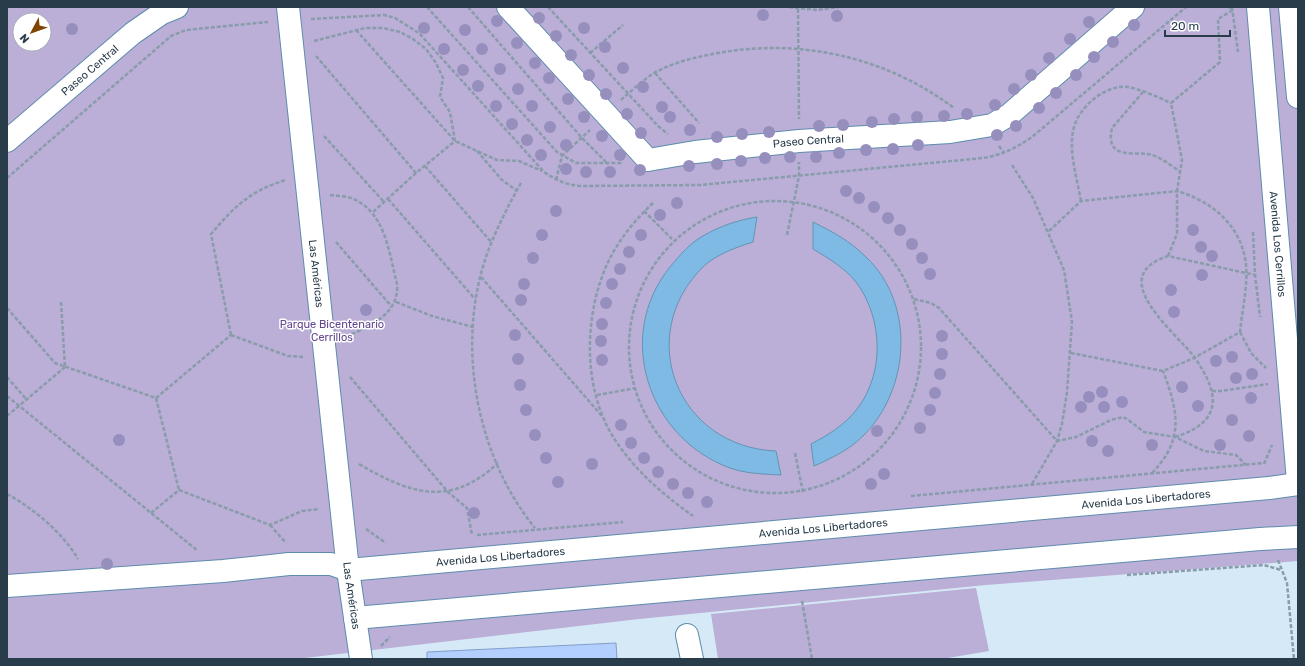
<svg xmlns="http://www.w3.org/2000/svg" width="1305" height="666" font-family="Rubik,sans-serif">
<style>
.green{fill:#bbaed7;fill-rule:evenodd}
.water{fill:#7ebae3;stroke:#6494b5}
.building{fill:#b2cffd;stroke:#839ec9}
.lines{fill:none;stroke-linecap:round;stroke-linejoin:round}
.minor-casing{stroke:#5d8cac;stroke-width:24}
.path{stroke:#889caa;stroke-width:2.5;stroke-dasharray:4 2;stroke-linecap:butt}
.minor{stroke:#fff;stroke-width:22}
.tree{fill:#968fbd}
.labels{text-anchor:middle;stroke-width:3;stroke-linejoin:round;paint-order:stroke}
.street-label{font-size:11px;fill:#283c4a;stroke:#fff}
.park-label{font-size:11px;fill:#62468e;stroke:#fff}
</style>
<rect width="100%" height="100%" fill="#d5e9f7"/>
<!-- green -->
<g class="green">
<path d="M 7,7 L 1298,7 L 1298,561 L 986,585 L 639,619 L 296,659 L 7,659 ZM 20,20 L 44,20 L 44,44 L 20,44 Z"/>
<polygon points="976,588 989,651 942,659 718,659 711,614"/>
</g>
<!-- water -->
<g class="water">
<path d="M 757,217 L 753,242 C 737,247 717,254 704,266 C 633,335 677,447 776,451 L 781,475 C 764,474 747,474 730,468 C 648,438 614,336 670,267 C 680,255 690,243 703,236 C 720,226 738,220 757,217 Z"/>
<path d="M 813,222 C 833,232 850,241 866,257 C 916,304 910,390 863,436 C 849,450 832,458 814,466 L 811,444 C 828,435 845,425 857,409 C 885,373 883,318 856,282 C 845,268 828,258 813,249 Z"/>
</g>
<!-- building -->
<polygon class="building" points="616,643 617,659 427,659 427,652"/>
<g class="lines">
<!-- minor casing -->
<g class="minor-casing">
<g id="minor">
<path id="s1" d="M 288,7 L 348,570 L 361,659"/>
<path id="s2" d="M 508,7 L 648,160 L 695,152 L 799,141 L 950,132 L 992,125 L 1009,115 L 1133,7"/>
<path id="s3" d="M 1258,7 L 1298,481"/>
<polyline points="1290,7 1298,97"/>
<path id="s4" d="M 7,141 L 133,33 L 162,13 L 177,7"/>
<path id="s5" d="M 7,586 L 223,571 L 289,564 L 331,564 L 348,570 L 1269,488 L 1298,484"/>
<polyline points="355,618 1260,539 1298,537"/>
<polyline points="687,635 692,659"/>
</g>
</g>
<!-- path -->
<g class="path">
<polyline points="427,7 557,152 576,163 622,163"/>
<polyline points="468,7 582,138 608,164"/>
<polyline points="548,7 658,126 668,134"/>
<polyline points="789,7 817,10 839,7"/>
<polyline points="1232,7 1238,52"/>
<polyline points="798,9 799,119"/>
<path d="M 311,19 L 384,15 L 395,18 L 419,33 L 544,172 C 556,180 566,185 581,186 L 700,185 L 983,158 C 1002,155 1016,148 1032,137 L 1186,7"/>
<polyline points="356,30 455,141 497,160 519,161 542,171"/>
<polyline points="314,41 365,28 383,28 400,32 413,39 426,49 436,63 443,78 440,97 450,112 455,141 416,173 372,213"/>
<polyline points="590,53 623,25"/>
<polyline points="316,56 416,173"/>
<polyline points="655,73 699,123"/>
<path d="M 1143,92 L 1112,128 C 1105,159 1131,152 1148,154 C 1160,156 1171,166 1181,172"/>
<path d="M 621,100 C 631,91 643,80 654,73 C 674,62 696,57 718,53 C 801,38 886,57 954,108"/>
<polyline points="1171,103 1220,62 1218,19 1233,10 1229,7"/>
<polyline points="324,136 384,202"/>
<polyline points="999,146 1004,153"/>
<polyline points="477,151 502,180 517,191"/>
<polyline points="1012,165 1033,198 1064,270 1072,322 1067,392 1062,424 1057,441 1032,484"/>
<polyline points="425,166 492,243"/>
<polyline points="7,178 171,36 186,30 268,22"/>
<polyline points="556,180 562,156 590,130"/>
<path d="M 521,183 C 508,206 495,231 486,257 C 456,345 476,456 535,528"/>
<path d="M 330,195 C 337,196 345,196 351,198 C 386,211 389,254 397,284 C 400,314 368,328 344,337"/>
<polyline points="388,199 475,299"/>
<circle cx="775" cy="347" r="146"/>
<path d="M 1081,201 C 1077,178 1069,154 1073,131 C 1077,108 1105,84 1128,87 C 1143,90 1158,97 1171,103"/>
<path d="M 653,203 C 636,219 620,238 609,260 C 584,312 582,385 612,435 C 633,469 661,493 693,516"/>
<polyline points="644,211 672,239"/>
<path d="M 1049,231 L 1081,201 L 1177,191 C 1212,201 1242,226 1246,265 C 1248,286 1242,311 1240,332 L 1194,358 L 1163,371 L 1071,353"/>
<polyline points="1253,232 1255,275 1260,317"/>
<polyline points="787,235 799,176 799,162"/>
<polyline points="336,242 392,307"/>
<polyline points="1168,256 1177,234 1177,191 1182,160 1171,103"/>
<polyline points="481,277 602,416"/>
<polyline points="914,299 931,303 939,308 1057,441 1076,437 1111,420 1123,417 1127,419 1144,432 1175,437 1204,451 1236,455 1246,465"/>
<polyline points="61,302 65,367"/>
<polyline points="396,302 432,316 473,327"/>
<polyline points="7,308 55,363 156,398"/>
<polyline points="1240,332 1251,353 1266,368"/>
<path d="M 231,335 L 211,234 C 234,207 251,190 286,180"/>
<polyline points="231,335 288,356 303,357"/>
<polyline points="7,377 26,399"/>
<polyline points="350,377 448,492 467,508 472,535"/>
<polyline points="1212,391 1221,391 1268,384"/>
<polyline points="597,395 636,388"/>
<polyline points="7,396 198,551"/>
<polyline points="156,398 231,335"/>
<polyline points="156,398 179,490"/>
<polyline points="7,416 65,367"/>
<path d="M 1175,437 C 1223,422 1220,394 1195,358 C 1176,332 1103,277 1168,256 L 1255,275"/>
<polyline points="795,453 803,492"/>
<path d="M 359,464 C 410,494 450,508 498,463"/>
<polyline points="1264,464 1272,445"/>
<path d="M 1152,473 C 1185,439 1178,411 1163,371"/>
<polyline points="179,490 270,525 302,511 319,509"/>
<path d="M 7,494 C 33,508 63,533 78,559"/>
<polyline points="911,496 1263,463"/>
<polyline points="151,513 179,490"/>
<polyline points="270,525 286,543"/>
<polyline points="366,529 386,543"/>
<polyline points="477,535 623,522"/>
<polyline points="1278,560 1287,583 1294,659"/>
<polyline points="1127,575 1264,565 1281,570"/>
<polyline points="802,601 812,659"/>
<polyline points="381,646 390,637"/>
</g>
<!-- minor -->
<use href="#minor" class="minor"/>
</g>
<!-- trees -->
<g class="tree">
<circle cx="763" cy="15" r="6"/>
<circle cx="837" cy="16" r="6"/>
<circle cx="539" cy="18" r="6"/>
<circle cx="497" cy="21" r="6"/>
<circle cx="1089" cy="22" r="6"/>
<circle cx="1134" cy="25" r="6"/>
<circle cx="424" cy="28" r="6"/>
<circle cx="584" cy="28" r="6"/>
<circle cx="72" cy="29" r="6"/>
<circle cx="465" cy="30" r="6"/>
<circle cx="556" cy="36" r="6"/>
<circle cx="1070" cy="39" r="6"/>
<circle cx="1113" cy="42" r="6"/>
<circle cx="517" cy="43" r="6"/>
<circle cx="605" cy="47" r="6"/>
<circle cx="444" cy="49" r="6"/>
<circle cx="482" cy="49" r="6"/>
<circle cx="571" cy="55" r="6"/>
<circle cx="1094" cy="57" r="6"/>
<circle cx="1049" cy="58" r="6"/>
<circle cx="535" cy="63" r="6"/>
<circle cx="623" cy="68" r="6"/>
<circle cx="500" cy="69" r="6"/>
<circle cx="463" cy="70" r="6"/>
<circle cx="589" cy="75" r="6"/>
<circle cx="1031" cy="75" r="6"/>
<circle cx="1076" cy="75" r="6"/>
<circle cx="549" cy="78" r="6"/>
<circle cx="478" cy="86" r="6"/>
<circle cx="643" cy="87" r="6"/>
<circle cx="518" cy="89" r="6"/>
<circle cx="1014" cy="89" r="6"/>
<circle cx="1056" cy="93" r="6"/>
<circle cx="606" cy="94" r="6"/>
<circle cx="568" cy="99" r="6"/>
<circle cx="995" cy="105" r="6"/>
<circle cx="496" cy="106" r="6"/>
<circle cx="532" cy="106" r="6"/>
<circle cx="662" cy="107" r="6"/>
<circle cx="1039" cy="108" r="6"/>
<circle cx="627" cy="114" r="6"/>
<circle cx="967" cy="114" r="6"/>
<circle cx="944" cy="116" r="6"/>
<circle cx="584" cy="117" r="6"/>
<circle cx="670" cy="117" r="6"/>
<circle cx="917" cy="117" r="6"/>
<circle cx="894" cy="119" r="6"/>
<circle cx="872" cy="122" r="6"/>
<circle cx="512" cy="124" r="6"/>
<circle cx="843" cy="125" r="6"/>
<circle cx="819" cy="126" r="6"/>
<circle cx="1016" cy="126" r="6"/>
<circle cx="550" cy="127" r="6"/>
<circle cx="690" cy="130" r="6"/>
<circle cx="769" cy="132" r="6"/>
<circle cx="641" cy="133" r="6"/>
<circle cx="742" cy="134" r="6"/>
<circle cx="997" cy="135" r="6"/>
<circle cx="602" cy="136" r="6"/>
<circle cx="717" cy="137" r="6"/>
<circle cx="527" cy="140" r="6"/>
<circle cx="566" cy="145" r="6"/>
<circle cx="918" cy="145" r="6"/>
<circle cx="893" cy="149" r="6"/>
<circle cx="866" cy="150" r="6"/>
<circle cx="839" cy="153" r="6"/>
<circle cx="541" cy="155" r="6"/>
<circle cx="620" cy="155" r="6"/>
<circle cx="790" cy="157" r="6"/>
<circle cx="816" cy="157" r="6"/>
<circle cx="765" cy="158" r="6"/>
<circle cx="741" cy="161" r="6"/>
<circle cx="717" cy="164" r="6"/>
<circle cx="689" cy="166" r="6"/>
<circle cx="566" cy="169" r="6"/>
<circle cx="640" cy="170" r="6"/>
<circle cx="586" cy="172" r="6"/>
<circle cx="610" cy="172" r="6"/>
<circle cx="846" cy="191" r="6"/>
<circle cx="859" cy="198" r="6"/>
<circle cx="677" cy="203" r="6"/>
<circle cx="874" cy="207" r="6"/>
<circle cx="556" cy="211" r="6"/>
<circle cx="660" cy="215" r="6"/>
<circle cx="888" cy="218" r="6"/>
<circle cx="900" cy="230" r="6"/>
<circle cx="1193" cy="230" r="6"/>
<circle cx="542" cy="235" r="6"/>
<circle cx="641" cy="235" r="6"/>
<circle cx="912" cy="244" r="6"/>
<circle cx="1201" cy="247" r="6"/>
<circle cx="629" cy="252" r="6"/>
<circle cx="1212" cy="256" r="6"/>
<circle cx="533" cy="258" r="6"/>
<circle cx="922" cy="258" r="6"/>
<circle cx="620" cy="269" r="6"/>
<circle cx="930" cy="274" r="6"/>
<circle cx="1202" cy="275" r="6"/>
<circle cx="524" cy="284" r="6"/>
<circle cx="612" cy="284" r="6"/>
<circle cx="1171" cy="290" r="6"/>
<circle cx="521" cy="300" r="6"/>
<circle cx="606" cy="303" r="6"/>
<circle cx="366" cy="310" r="6"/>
<circle cx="1174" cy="312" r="6"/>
<circle cx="602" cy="324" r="6"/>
<circle cx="515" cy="335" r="6"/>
<circle cx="942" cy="336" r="6"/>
<circle cx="601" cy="341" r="6"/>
<circle cx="942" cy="354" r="6"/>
<circle cx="1232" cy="357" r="6"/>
<circle cx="518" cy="359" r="6"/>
<circle cx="602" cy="360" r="6"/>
<circle cx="1216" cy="361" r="6"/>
<circle cx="940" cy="374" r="6"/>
<circle cx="1252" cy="374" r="6"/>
<circle cx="1236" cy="378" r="6"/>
<circle cx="520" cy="385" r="6"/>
<circle cx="1182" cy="387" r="6"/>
<circle cx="1102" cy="392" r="6"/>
<circle cx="935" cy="393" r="6"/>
<circle cx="1089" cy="397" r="6"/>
<circle cx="1251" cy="398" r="6"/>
<circle cx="1122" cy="402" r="6"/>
<circle cx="1198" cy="406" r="6"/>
<circle cx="1081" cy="407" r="6"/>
<circle cx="1104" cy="407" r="6"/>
<circle cx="526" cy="410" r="6"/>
<circle cx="930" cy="410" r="6"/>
<circle cx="1232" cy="420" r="6"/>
<circle cx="621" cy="425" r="6"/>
<circle cx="920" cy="428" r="6"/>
<circle cx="877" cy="431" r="6"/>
<circle cx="535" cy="435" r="6"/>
<circle cx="1249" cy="436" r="6"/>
<circle cx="119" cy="440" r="6"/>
<circle cx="1092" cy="441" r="6"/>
<circle cx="631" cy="443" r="6"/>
<circle cx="1152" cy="445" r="6"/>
<circle cx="1220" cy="445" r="6"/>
<circle cx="1108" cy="451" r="6"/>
<circle cx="546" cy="458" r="6"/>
<circle cx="644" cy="458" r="6"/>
<circle cx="592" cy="464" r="6"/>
<circle cx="658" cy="472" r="6"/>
<circle cx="884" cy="474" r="6"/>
<circle cx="558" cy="482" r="6"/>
<circle cx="673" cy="484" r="6"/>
<circle cx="871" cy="484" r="6"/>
<circle cx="688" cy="493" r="6"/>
<circle cx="707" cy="502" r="6"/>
<circle cx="474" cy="513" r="6"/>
<circle cx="107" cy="564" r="6"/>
</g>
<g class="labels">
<!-- street labels -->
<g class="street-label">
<text dy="4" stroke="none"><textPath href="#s4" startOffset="109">Paseo Central</textPath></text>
<text dy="4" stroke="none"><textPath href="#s2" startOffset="369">Paseo Central</textPath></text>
<text dy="4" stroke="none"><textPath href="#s3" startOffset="238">Avenida Los Cerrillos</textPath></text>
<text dy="4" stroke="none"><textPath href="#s1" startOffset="268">Las Américas</textPath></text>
<text dy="4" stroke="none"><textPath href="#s5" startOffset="1144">Avenida Los Libertadores</textPath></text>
<text dy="4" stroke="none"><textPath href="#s5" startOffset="820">Avenida Los Libertadores</textPath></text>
<text dy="4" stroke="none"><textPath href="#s5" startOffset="496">Avenida Los Libertadores</textPath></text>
<text dy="4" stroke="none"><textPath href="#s1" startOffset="592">Las Américas</textPath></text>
</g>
<!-- park labels -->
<g class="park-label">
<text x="332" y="328">Parque Bicentenario<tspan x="332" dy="13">Cerrillos</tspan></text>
</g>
</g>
<!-- border -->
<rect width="1305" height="666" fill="none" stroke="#283c4a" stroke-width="16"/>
<!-- north arrow -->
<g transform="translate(32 32) rotate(229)"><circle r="19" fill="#ffffff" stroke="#a9b1b7"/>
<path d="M0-3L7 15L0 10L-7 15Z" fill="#804400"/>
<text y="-6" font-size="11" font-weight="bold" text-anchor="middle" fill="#283c4a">N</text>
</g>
<!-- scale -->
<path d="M1165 30v6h65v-6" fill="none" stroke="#283c4a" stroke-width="2"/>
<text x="1171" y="30" font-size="12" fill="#283c4a" stroke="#ffffff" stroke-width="3" paint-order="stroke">20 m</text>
</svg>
